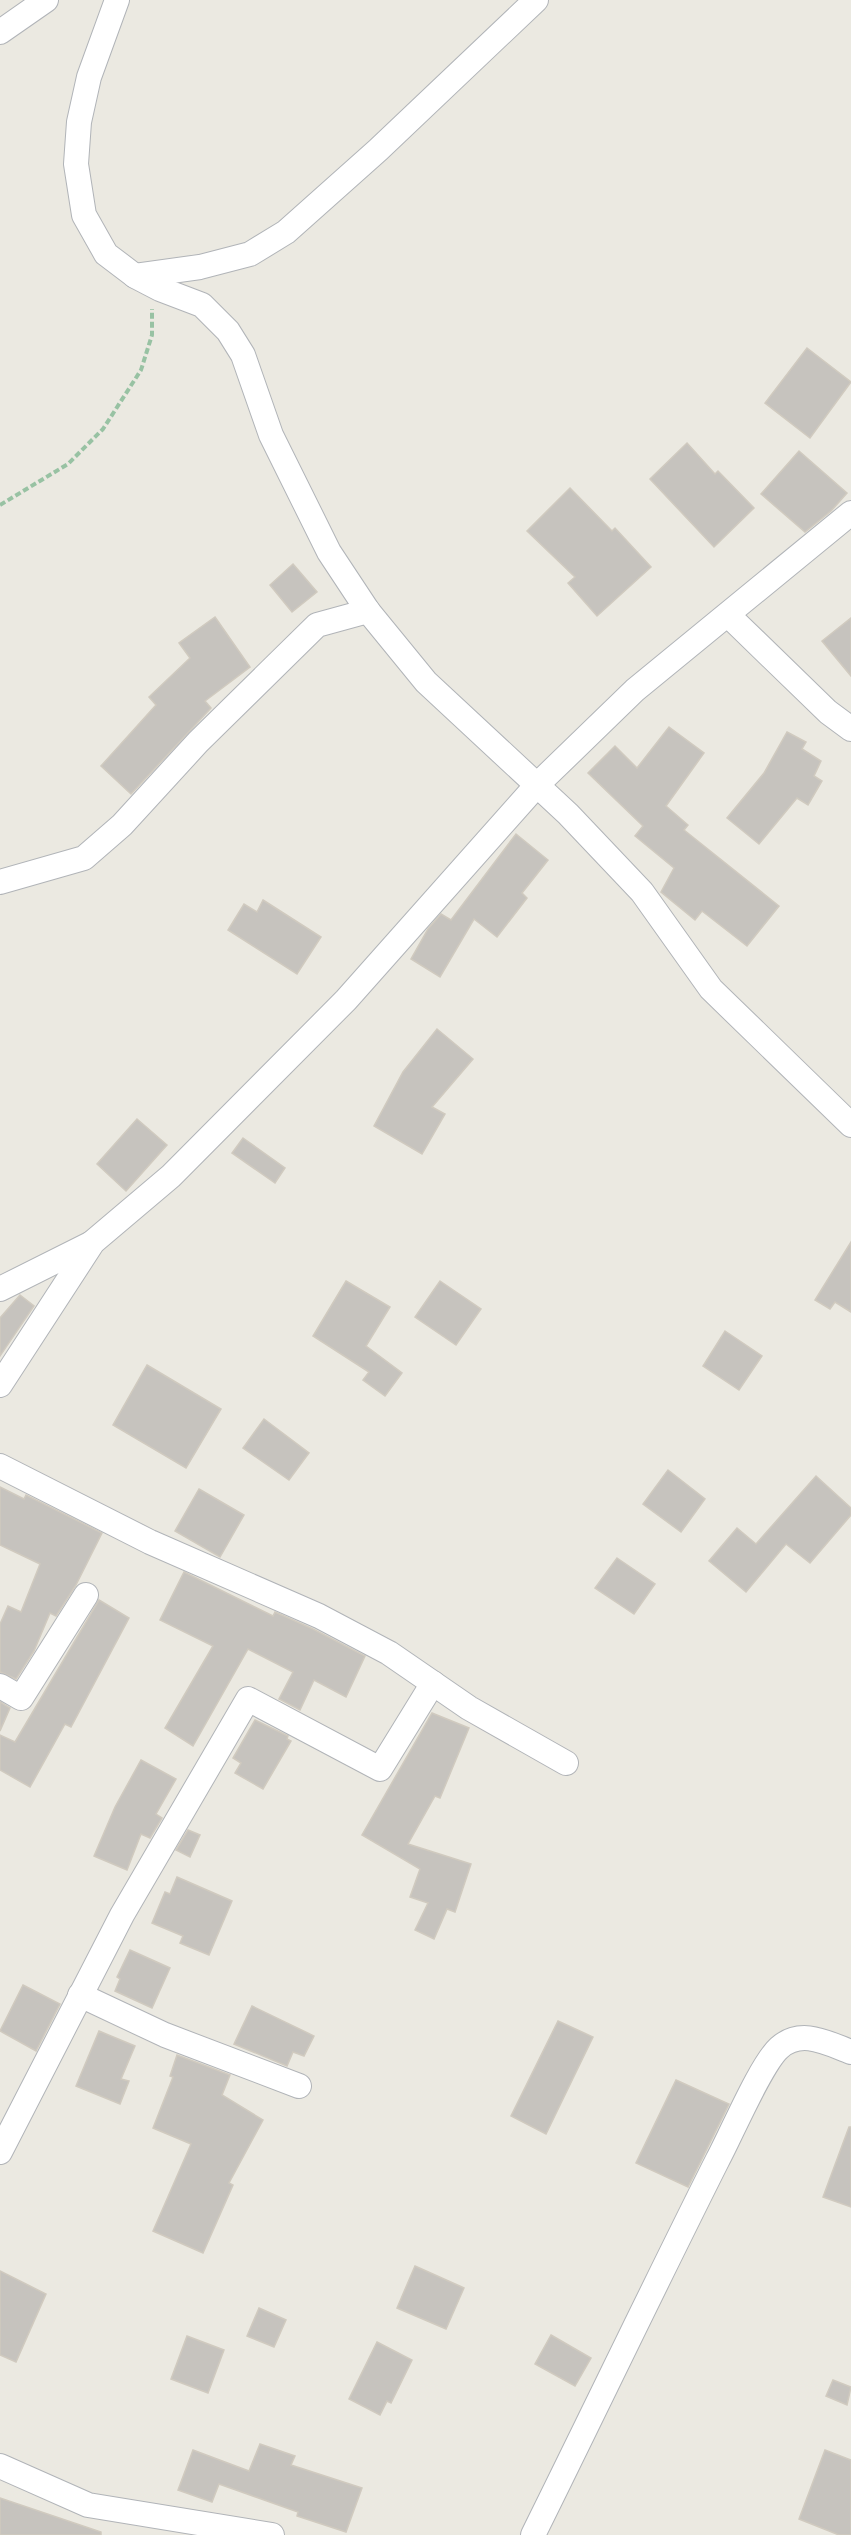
<svg xmlns="http://www.w3.org/2000/svg" width="851" height="2535" font-family="'Open Sans',sans-serif">
<style>
.building{fill:#c6c3be;stroke:#d0cabf;stroke-width:1.5}
.lines{fill:none;stroke-linecap:round;stroke-linejoin:round}
.minor-casing{stroke:#b1b4b8;stroke-width:26}
.path{stroke:#98c2a3;stroke-width:4;stroke-dasharray:6 3;stroke-linecap:butt}
.minor{stroke:#fff;stroke-width:24}
</style>
<rect width="100%" height="100%" fill="#ebe9e1"/>
<!-- building -->
<g class="building">
<polygon points="807,348 851,382 810,438 765,403"/>
<polygon points="687,443 715,474 718,471 754,508 714,547 650,479"/>
<polygon points="799,451 847,493 831,511 805,532 761,494"/>
<polygon points="570,488 612,531 615,528 651,567 597,616 568,583 575,577 527,531"/>
<polygon points="293,564 317,592 292,612 270,585"/>
<polygon points="215,617 250,667 205,701 211,708 131,794 101,766 156,705 149,697 190,658 179,643"/>
<polygon points="851,618 851,676 822,641"/>
<polygon points="669,727 704,753 666,806 688,825 684,830 779,906 747,946 702,911 695,920 661,892 674,868 635,836 643,826 588,773 615,746 637,768"/>
<polygon points="787,732 806,742 802,749 821,761 814,776 822,781 808,805 797,798 759,844 727,818 764,773"/>
<polygon points="516,834 548,860 522,893 527,898 497,937 474,919 440,977 411,959 428,929 441,914 451,920"/>
<polygon points="263,900 321,937 297,974 228,930 244,904 257,912"/>
<polygon points="437,1029 473,1059 432,1107 445,1114 422,1154 374,1126 403,1072"/>
<polygon points="137,1119 167,1145 126,1191 97,1164"/>
<polygon points="243,1138 285,1168 275,1183 232,1153"/>
<polygon points="851,1242 851,1312 835,1302 830,1309 815,1300"/>
<polygon points="346,1281 390,1307 366,1346 402,1373 385,1396 363,1380 369,1372 313,1336"/>
<polygon points="440,1281 481,1309 456,1345 415,1317"/>
<polygon points="20,1295 34,1306 0,1356 0,1318"/>
<polygon points="725,1331 762,1356 739,1390 703,1366"/>
<polygon points="147,1365 221,1409 186,1468 113,1425"/>
<polygon points="264,1419 309,1453 289,1480 243,1448"/>
<polygon points="668,1470 705,1499 681,1532 643,1504"/>
<polygon points="816,1476 851,1508 851,1515 810,1563 786,1544 746,1592 709,1561 737,1528 756,1544"/>
<polygon points="0,1487 24,1499 26,1495 102,1533 76,1585 56,1616 50,1613 34,1651 16,1679 0,1672 0,1624 8,1606 21,1612 40,1564 0,1545"/>
<polygon points="199,1489 244,1515 220,1557 175,1531"/>
<polygon points="617,1558 655,1584 634,1614 595,1588"/>
<polygon points="184,1572 273,1616 275,1612 313,1629 365,1656 346,1697 314,1680 300,1710 279,1699 293,1672 248,1649 193,1746 165,1728 213,1646 160,1620"/>
<polygon points="99,1600 129,1618 71,1727 65,1724 30,1787 0,1770 0,1735 15,1742"/>
<polygon points="0,1702 10,1708 0,1731"/>
<polygon points="432,1713 469,1728 440,1798 435,1796 408,1844 471,1864 455,1912 447,1909 434,1939 415,1930 428,1903 410,1897 420,1869 362,1835"/>
<polygon points="255,1720 288,1736 287,1739 291,1741 263,1789 235,1773 241,1763 233,1758"/>
<polygon points="141,1760 176,1779 156,1814 162,1818 150,1838 141,1834 127,1870 94,1856 115,1807"/>
<polygon points="188,1830 200,1835 190,1857 176,1850"/>
<polygon points="177,1877 232,1901 209,1955 180,1943 183,1936 152,1923 165,1892 170,1894"/>
<polygon points="130,1950 170,1968 152,2008 115,1991 120,1979 117,1977"/>
<polygon points="23,1985 60,2004 36,2051 0,2031"/>
<polygon points="252,2006 314,2036 304,2056 293,2052 287,2066 234,2044"/>
<polygon points="558,2021 593,2037 546,2134 511,2116"/>
<polygon points="99,2031 135,2046 121,2079 129,2081 120,2104 76,2086"/>
<polygon points="177,2055 230,2075 222,2095 263,2120 229,2183 233,2185 203,2253 153,2231 191,2144 153,2128 173,2077 170,2076"/>
<polygon points="676,2080 729,2104 688,2187 636,2163"/>
<polygon points="849,2127 851,2127 851,2207 823,2197"/>
<polygon points="415,2266 464,2288 446,2329 397,2308"/>
<polygon points="0,2271 46,2294 16,2362 0,2355"/>
<polygon points="259,2308 286,2320 274,2347 247,2336"/>
<polygon points="551,2335 591,2358 575,2386 535,2364"/>
<polygon points="187,2336 224,2350 208,2393 171,2379"/>
<polygon points="377,2342 412,2360 391,2403 387,2401 380,2415 349,2399"/>
<polygon points="833,2380 851,2387 847,2405 826,2396"/>
<polygon points="260,2444 295,2456 291,2465 362,2488 346,2532 297,2516 298,2512 219,2484 212,2502 178,2490 193,2450 249,2471"/>
<polygon points="825,2450 851,2460 851,2535 839,2535 799,2519"/>
<polygon points="0,2498 101,2532 101,2535 0,2535"/>
</g>
<g class="lines">
<!-- minor casing -->
<g class="minor-casing">
<g id="minor">
<polyline points="117,0 89,77 79,122 76,164 84,215 106,254 135,276 160,289 202,305 228,331 243,355 271,435 329,552 368,611 426,682 568,814 642,892 711,989 851,1125"/>
<polyline points="0,32 46,0"/>
<polyline points="135,276 200,267 250,254 286,232 378,150 536,0"/>
<polyline points="728,615 828,712 851,729"/>
<polyline points="0,882 84,858 122,825 198,742 317,625 368,611"/>
<polyline points="0,1289 92,1243"/>
<polyline points="0,1385 93,1242 171,1176 346,1000 537,785 635,690 851,513"/>
<polyline points="0,1466 150,1542 319,1616 389,1653 469,1708 566,1763"/>
<polyline points="0,1686 21,1698 86,1595"/>
<polyline points="80,1995 165,2035 299,2086"/>
<polyline points="0,2152 122,1915 248,1699 380,1769 433,1683"/>
<polyline points="0,2466 88,2505 272,2535"/>
<path d="M 533,2535 C 595,2410 655,2284 718,2159 C 731,2135 761,2064 779,2048 C 801,2028 827,2043 851,2052"/>
</g>
</g>
<!-- path -->
<polyline class="path" points="0,505 68,464 103,429 141,370 152,335 152,309"/>
<!-- minor -->
<use href="#minor" class="minor"/>
</g>
</svg>
